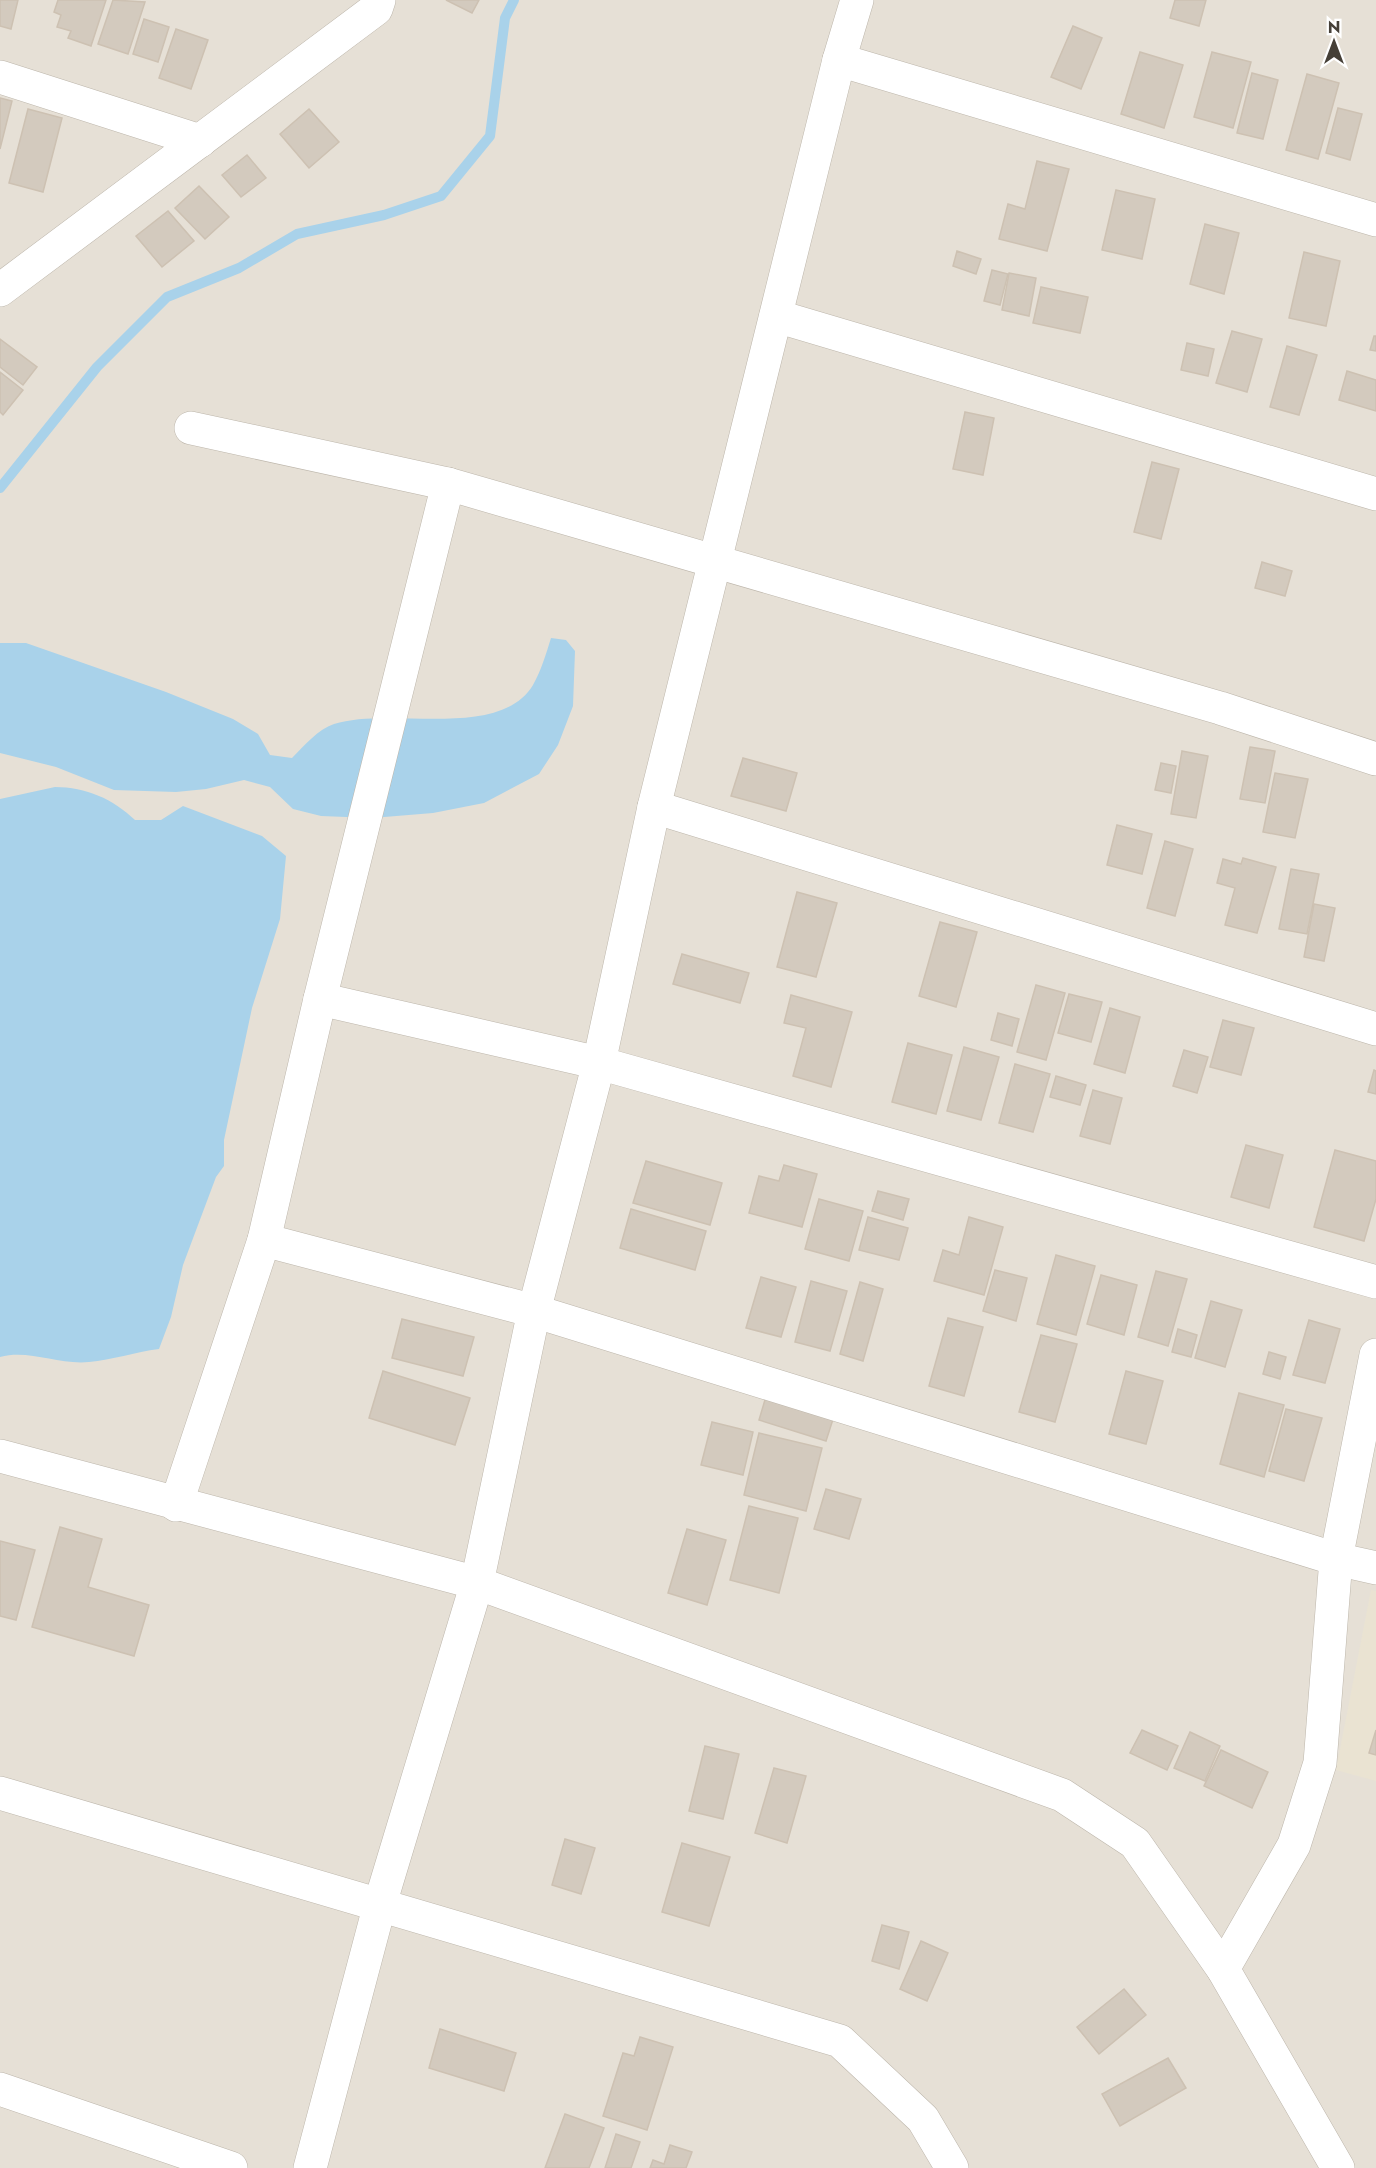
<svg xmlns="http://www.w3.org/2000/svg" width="1376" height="2168" font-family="Jost,sans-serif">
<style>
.residential{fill:#e6e0d6}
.education{fill:#eae3d2}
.water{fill:#a9d2ea}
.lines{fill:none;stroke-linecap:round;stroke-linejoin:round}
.stream{stroke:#a9d2ea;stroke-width:10}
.building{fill:#d3cabe;stroke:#cdc1b2;stroke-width:1.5}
.minor-casing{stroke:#bdb6ab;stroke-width:34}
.minor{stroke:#fff;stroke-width:33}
</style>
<rect width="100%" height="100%" fill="#f2efe7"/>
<!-- residential -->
<rect class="residential" x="0" y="0" width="1376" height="2168"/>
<!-- education -->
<polygon class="education" points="1371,1590 1376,1591 1376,1781 1336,1770"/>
<!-- water -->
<g class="water">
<path d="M 551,638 L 566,640 L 575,651 L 573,706 L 558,745 L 539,774 L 484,803 L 433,813 L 372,818 L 321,816 L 293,809 L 270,787 L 244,780 L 206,789 L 176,792 L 114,790 L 56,767 L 0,753 L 0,643 L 26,643 L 166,692 L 233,719 L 258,734 L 270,755 L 292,758 C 304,746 318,729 334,724 C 389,706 499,741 533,685 C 541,671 546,654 551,638 Z"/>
<path d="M 55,787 C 86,787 113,799 135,820 L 161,820 L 183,806 L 262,836 L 286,856 L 280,919 L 252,1008 L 224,1140 L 224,1166 L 216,1177 L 183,1265 L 171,1317 L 159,1349 C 135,1352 112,1360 89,1362 C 58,1365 29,1349 0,1357 L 0,799 Z"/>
</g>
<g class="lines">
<!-- stream -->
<polyline class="stream" points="0,488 97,367 167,297 239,268 297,234 384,215 441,196 490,136 505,18 514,0"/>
</g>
<!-- building -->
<g class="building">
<polygon points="0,0 18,0 11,29 0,26"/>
<polygon points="58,0 106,0 91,46 68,38 71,31 57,27 61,15 54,12"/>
<polygon points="113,0 145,2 128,54 98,44"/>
<polygon points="446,0 479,0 472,13"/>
<polygon points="1175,0 1206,0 1199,26 1170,18"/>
<polygon points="144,19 169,27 158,62 133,54"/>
<polygon points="1073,26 1102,38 1081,89 1051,77"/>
<polygon points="176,29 208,40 191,89 159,78"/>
<polygon points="1140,52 1183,65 1164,128 1121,114"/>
<polygon points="1212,52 1251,62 1233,128 1194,117"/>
<polygon points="1252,73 1278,80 1263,139 1237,133"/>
<polygon points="1307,74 1339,83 1318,159 1286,150"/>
<polygon points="0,98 12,101 0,149"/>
<polygon points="1338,108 1362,114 1350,160 1326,153"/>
<polygon points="28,109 62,118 43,192 9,183"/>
<polygon points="309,109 339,142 309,168 280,134"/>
<polygon points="247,155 266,178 241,197 222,175"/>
<polygon points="1037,161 1069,169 1047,251 999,239 1008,204 1025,209"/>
<polygon points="199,186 229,217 205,239 175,208"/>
<polygon points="1116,190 1155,199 1142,259 1102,250"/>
<polygon points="168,211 194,241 162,267 136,236"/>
<polygon points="1205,224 1239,233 1224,294 1190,284"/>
<polygon points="957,251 981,259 976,274 953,266"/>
<polygon points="1304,252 1340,261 1326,326 1289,318"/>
<polygon points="992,270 1008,274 1000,305 984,301"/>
<polygon points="1009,273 1036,278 1029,316 1002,310"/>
<polygon points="1041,287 1088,297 1080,333 1033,323"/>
<polygon points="1232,331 1262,339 1247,392 1216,383"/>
<polygon points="1374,336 1376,336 1376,351 1370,350"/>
<polygon points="0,339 37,367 23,385 0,367"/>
<polygon points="1187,343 1214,349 1208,376 1181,370"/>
<polygon points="1287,346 1317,355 1299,415 1270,407"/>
<polygon points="1347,371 1376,380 1376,411 1339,400"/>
<polygon points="0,372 23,390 3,415 0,412"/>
<polygon points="965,412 994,418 983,475 953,469"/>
<polygon points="1152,462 1179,469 1161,539 1134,532"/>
<polygon points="1262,562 1292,571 1285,596 1255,588"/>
<polygon points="1250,747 1275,751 1265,803 1240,799"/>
<polygon points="1182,751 1208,756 1196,818 1171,814"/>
<polygon points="743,758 797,773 786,811 731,796"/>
<polygon points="1161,763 1176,766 1171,793 1155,790"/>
<polygon points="1275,773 1308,779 1295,838 1263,832"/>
<polygon points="1117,825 1152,834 1142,874 1107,865"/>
<polygon points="1165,841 1193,849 1175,916 1147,908"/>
<polygon points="1243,858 1276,867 1257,933 1225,925 1235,888 1217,883 1223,859 1241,864"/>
<polygon points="1291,869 1319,874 1307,934 1279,929"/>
<polygon points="797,892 837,903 816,977 777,967"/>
<polygon points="1314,904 1335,908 1324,961 1304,957"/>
<polygon points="940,922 977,932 956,1007 919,996"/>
<polygon points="682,954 749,973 740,1003 673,984"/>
<polygon points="1036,985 1065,993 1046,1060 1017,1052"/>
<polygon points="1069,994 1102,1002 1091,1042 1058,1033"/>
<polygon points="791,995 852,1012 831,1087 793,1076 806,1028 784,1023"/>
<polygon points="1110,1008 1140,1017 1125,1073 1094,1064"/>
<polygon points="998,1013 1019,1019 1012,1046 991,1040"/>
<polygon points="1223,1020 1254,1028 1241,1075 1210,1067"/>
<polygon points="908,1043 952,1055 936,1114 892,1102"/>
<polygon points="964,1047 999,1057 981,1120 947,1111"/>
<polygon points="1184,1050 1208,1057 1197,1093 1173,1086"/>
<polygon points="1015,1064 1050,1074 1033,1132 999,1123"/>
<polygon points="1374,1070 1376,1071 1376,1094 1368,1092"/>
<polygon points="1056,1076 1086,1085 1080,1105 1050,1097"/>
<polygon points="1093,1090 1122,1098 1110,1144 1080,1136"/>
<polygon points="1246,1145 1283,1155 1269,1208 1231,1197"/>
<polygon points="1335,1150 1376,1161 1376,1199 1364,1241 1314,1227"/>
<polygon points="646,1161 722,1183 710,1225 633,1203"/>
<polygon points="784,1165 817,1174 802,1227 749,1213 759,1176 779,1181"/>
<polygon points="878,1191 909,1199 903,1220 872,1211"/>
<polygon points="819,1199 863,1211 849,1261 805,1249"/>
<polygon points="631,1209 706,1231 695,1270 620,1248"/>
<polygon points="868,1217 908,1228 899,1260 859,1250"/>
<polygon points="969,1217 1003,1227 984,1295 934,1281 943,1250 959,1255"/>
<polygon points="1056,1255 1095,1266 1076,1335 1037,1324"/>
<polygon points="995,1270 1027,1278 1016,1321 983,1311"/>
<polygon points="1156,1271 1187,1279 1168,1346 1138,1337"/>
<polygon points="1101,1275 1137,1285 1124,1335 1087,1324"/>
<polygon points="761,1277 796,1287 781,1337 746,1328"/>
<polygon points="811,1281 847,1291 830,1351 795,1342"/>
<polygon points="860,1282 883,1289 863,1361 840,1354"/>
<polygon points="1211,1301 1242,1310 1225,1367 1195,1358"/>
<polygon points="948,1318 983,1327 964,1396 929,1386"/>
<polygon points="402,1319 474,1337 463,1376 392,1358"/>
<polygon points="1309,1320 1340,1329 1325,1383 1293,1375"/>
<polygon points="1178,1329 1197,1335 1191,1357 1172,1352"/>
<polygon points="1041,1335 1077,1344 1055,1422 1019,1412"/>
<polygon points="1269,1352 1286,1357 1280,1379 1263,1374"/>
<polygon points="383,1371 470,1398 455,1445 369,1418"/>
<polygon points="1126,1371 1163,1381 1146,1444 1109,1434"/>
<polygon points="767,1393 835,1413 826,1441 759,1420"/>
<polygon points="1239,1393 1284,1405 1264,1477 1220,1464"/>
<polygon points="1286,1409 1322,1418 1304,1481 1269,1471"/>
<polygon points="712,1422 753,1432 743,1475 701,1465"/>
<polygon points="759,1433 822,1448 806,1511 744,1495"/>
<polygon points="826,1489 861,1499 849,1539 814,1529"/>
<polygon points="749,1506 798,1518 779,1593 730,1580"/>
<polygon points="60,1527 102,1539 88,1587 149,1605 134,1656 32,1627"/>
<polygon points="687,1529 726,1540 707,1605 668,1593"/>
<polygon points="0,1541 35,1550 16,1620 0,1616"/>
<polygon points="1142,1730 1178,1746 1167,1770 1130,1753"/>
<polygon points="1376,1730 1376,1755 1369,1753"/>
<polygon points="1190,1732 1220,1746 1205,1781 1174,1768"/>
<polygon points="705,1746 739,1754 723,1819 689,1811"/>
<polygon points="1221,1750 1268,1772 1252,1808 1204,1786"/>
<polygon points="774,1768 806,1776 787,1843 755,1833"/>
<polygon points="565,1839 595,1848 581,1894 552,1885"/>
<polygon points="682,1843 730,1857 709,1926 662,1912"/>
<polygon points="882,1925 909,1932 899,1969 872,1961"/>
<polygon points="921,1941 948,1953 927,2001 900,1989"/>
<polygon points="1124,1989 1146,2015 1099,2054 1077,2027"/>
<polygon points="440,2029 516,2053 504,2091 429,2068"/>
<polygon points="640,2037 673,2047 647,2130 603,2116 623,2053 634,2056"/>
<polygon points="1168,2058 1186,2088 1120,2126 1102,2094"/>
<polygon points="565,2114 604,2128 589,2168 545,2168"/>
<polygon points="616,2134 640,2142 631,2168 605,2168"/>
<polygon points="670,2145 692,2152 686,2168 650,2168 653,2160 664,2164"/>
</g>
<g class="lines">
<!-- minor casing -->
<g class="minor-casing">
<g id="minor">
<polyline points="839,60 1376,220"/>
<polyline points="0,77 200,141"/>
<polyline points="0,290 376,9 379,0"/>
<polyline points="776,316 1376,494"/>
<polyline points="191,428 448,484 1220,708 1376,759"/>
<polyline points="654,807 1376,1029"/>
<polyline points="320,999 599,1063 1376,1282"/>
<polyline points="264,1240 534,1311 1336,1559 1376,1568"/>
<polyline points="0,1456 477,1583 1062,1795 1135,1843 1223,1969 1338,2168"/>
<polyline points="176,1505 264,1240 320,999 448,484"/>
<polyline points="0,1793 840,2041 923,2119 952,2168"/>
<polyline points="1223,1969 1294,1845 1320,1763 1336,1559 1376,1355"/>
<polyline points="0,2089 231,2168"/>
<polyline points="310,2168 380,1904 477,1583 534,1311 599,1063 654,807 839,60 857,0"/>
</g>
</g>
<!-- minor -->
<use href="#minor" class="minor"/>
</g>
<!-- north arrow -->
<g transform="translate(1334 42)" stroke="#ffffff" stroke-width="4.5" paint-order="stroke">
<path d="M0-4.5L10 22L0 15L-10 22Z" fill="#453f37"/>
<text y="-9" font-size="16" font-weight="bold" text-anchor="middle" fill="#453f37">N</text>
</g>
</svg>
